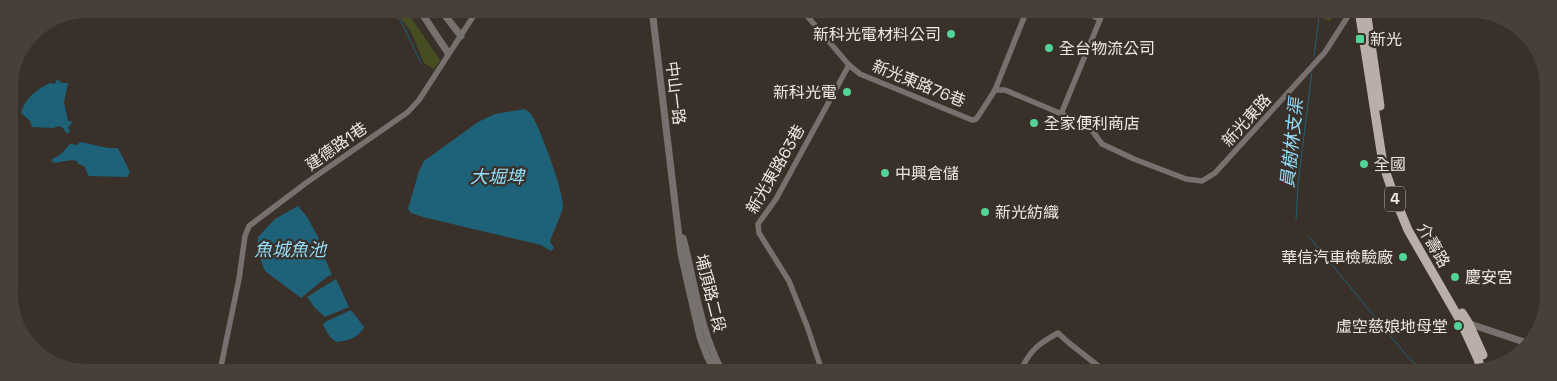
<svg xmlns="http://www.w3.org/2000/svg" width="1557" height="381" font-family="'Space Grotesk','Noto Sans TC',sans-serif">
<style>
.green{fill:#464e21}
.water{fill:#1d6278}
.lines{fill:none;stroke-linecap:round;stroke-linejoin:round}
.stream{stroke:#1d6278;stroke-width:1}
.minor{stroke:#76716e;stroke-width:5.5}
.tertiary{stroke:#76716e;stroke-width:7}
.primary{stroke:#b9aea8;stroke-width:9}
.poi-dot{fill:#53d396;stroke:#3a302a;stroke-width:2}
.labels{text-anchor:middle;stroke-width:4.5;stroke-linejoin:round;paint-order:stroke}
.shield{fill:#3a302a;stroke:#b8b0ac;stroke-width:1}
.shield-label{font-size:15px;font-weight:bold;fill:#eee7e3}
.poi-label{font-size:16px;fill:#eee7e3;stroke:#3a302a;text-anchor:start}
.street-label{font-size:16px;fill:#eee7e3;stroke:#3a302a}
.water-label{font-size:18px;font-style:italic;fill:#93defa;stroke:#3a302a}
</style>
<rect width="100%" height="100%" fill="#3a302a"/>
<!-- green -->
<g class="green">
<polygon points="393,9 405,9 440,60 434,69 424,63 411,31"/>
<polygon points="1303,10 1337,10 1330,21"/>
</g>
<!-- water -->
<g class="water">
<path d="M 57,79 L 62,83 L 68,83 L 64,102 L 68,121 L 71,121 L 72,123 L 68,127 L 70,131 L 67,134 L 63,128 L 59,126 L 53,128 L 32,127 L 30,121 L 21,113 C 25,98 37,89 50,83 L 55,84 Z"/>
<path d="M 525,109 C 526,110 529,112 531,114 C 539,125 564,192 563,206 C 563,212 552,234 550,242 L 554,248 L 551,251 L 541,245 L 423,217 L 411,213 L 408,209 L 419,171 L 424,161 L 478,122 L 495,114 Z"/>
<path d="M 80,142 C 93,144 105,149 118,148 L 130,172 L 127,177 L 89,176 L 84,166 L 78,164 L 77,161 L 72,160 L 54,163 L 51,160 L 61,154 L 70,144 L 77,145 Z"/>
<polygon points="298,206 307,217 318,237 321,254 326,261 332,275 328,276 301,298 265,271 257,250 258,237 275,219"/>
<polygon points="336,279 349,307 325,317 315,308 307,297"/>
<path d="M 351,310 L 364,327 C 359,338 347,341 336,342 L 330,337 L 323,325 L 325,322 Z"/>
</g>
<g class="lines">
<!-- stream -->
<g class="stream">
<polyline points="389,9 401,21 421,63"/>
<polyline points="1314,56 1320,10"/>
<polyline points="1296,219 1298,184 1312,71"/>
<polyline points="1309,237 1407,356 1423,372"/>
</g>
<!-- minor -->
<g class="minor">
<polyline points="802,10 849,65 860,74 972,120 976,119 979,115 995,90 1005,90 1088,125 1102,144 1134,159 1186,179 1202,181 1215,173 1325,52 1352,10"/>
<polyline points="1079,10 1100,19"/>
<polyline points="995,90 1027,10"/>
<polyline points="1061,114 1104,10"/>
<polyline points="220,371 239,279 245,236 249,226 306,183 408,112 419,100 478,9"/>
<polyline points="822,371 807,326 789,281 759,233 758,224 776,199 849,65"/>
<path d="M 1020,372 C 1030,350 1038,344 1058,333 L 1069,343 L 1106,372"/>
</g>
<!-- tertiary -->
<g class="tertiary">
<polyline points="419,9 448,53"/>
<polyline points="440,9 461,36"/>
<polyline points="652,9 681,254 700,337 707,356 715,371"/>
<path d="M 683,238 C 695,283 700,331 722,371"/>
<polyline points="1467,323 1527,343"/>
</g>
<!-- primary -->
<g class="primary">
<polyline points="1359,10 1383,164 1394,196 1408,230 1461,322 1478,359 1481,370"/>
<polyline points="1366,10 1380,106"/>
<polyline points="1462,313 1469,324 1483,355"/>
</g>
</g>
<!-- markers -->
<g class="poi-dot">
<circle cx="951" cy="34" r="5"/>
<rect x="1355" y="34" width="10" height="10" rx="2.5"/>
<circle cx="1049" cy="48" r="5"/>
<circle cx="847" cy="92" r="5"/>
<circle cx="1034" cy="123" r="5"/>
<circle cx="1364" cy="164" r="5"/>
<circle cx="885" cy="173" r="5"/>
<circle cx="985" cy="212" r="5"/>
<circle cx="1403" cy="257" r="5"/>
<circle cx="1455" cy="277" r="5"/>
<circle cx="1458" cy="326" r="5"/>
</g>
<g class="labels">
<!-- shield labels -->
<rect class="shield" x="1385" y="186.5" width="20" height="25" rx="4"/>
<g class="shield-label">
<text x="1395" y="204">4</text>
</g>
<!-- poi labels -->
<g class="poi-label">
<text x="941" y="40" text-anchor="end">新科光電材料公司</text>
<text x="1370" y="45">新光</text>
<text x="1059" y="54">全台物流公司</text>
<text x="837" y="98" text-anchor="end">新科光電</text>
<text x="1044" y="129">全家便利商店</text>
<text x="1374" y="170">全國</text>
<text x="895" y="179">中興倉儲</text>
<text x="995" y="218">新光紡織</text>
<text x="1393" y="263" text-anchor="end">華信汽車檢驗廠</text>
<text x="1465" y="283">慶安宮</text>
<text x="1448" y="332" text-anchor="end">虛空慈娘地母堂</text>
</g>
<!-- street labels -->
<g class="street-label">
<text transform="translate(919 83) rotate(22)" y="6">新光東路76巷</text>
<text transform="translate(676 93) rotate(83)" y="6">中山一路</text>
<text transform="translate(1246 120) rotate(-48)" y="6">新光東路</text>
<text transform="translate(336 146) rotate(-35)" y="6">建德路1巷</text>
<text transform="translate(775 169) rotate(-60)" y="6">新光東路63巷</text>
<text transform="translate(1434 245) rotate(60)" y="6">介壽路</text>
<text transform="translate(711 293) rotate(76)" y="6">埔頂路二段</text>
</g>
<!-- water labels -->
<g class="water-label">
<text transform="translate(1292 143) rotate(-84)" y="6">員樹林支渠</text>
<text x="497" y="183">大堀埤</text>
<text x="290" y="256">魚城魚池</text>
</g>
</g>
<!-- crop -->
<path d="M0 0H1557V381H0ZM87 18H1471A69 69 0 0 1 1540 87V295A69 69 0 0 1 1471 364H87A69 69 0 0 1 18 295V87A69 69 0 0 1 87 18Z" fill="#483f39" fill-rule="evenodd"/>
</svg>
